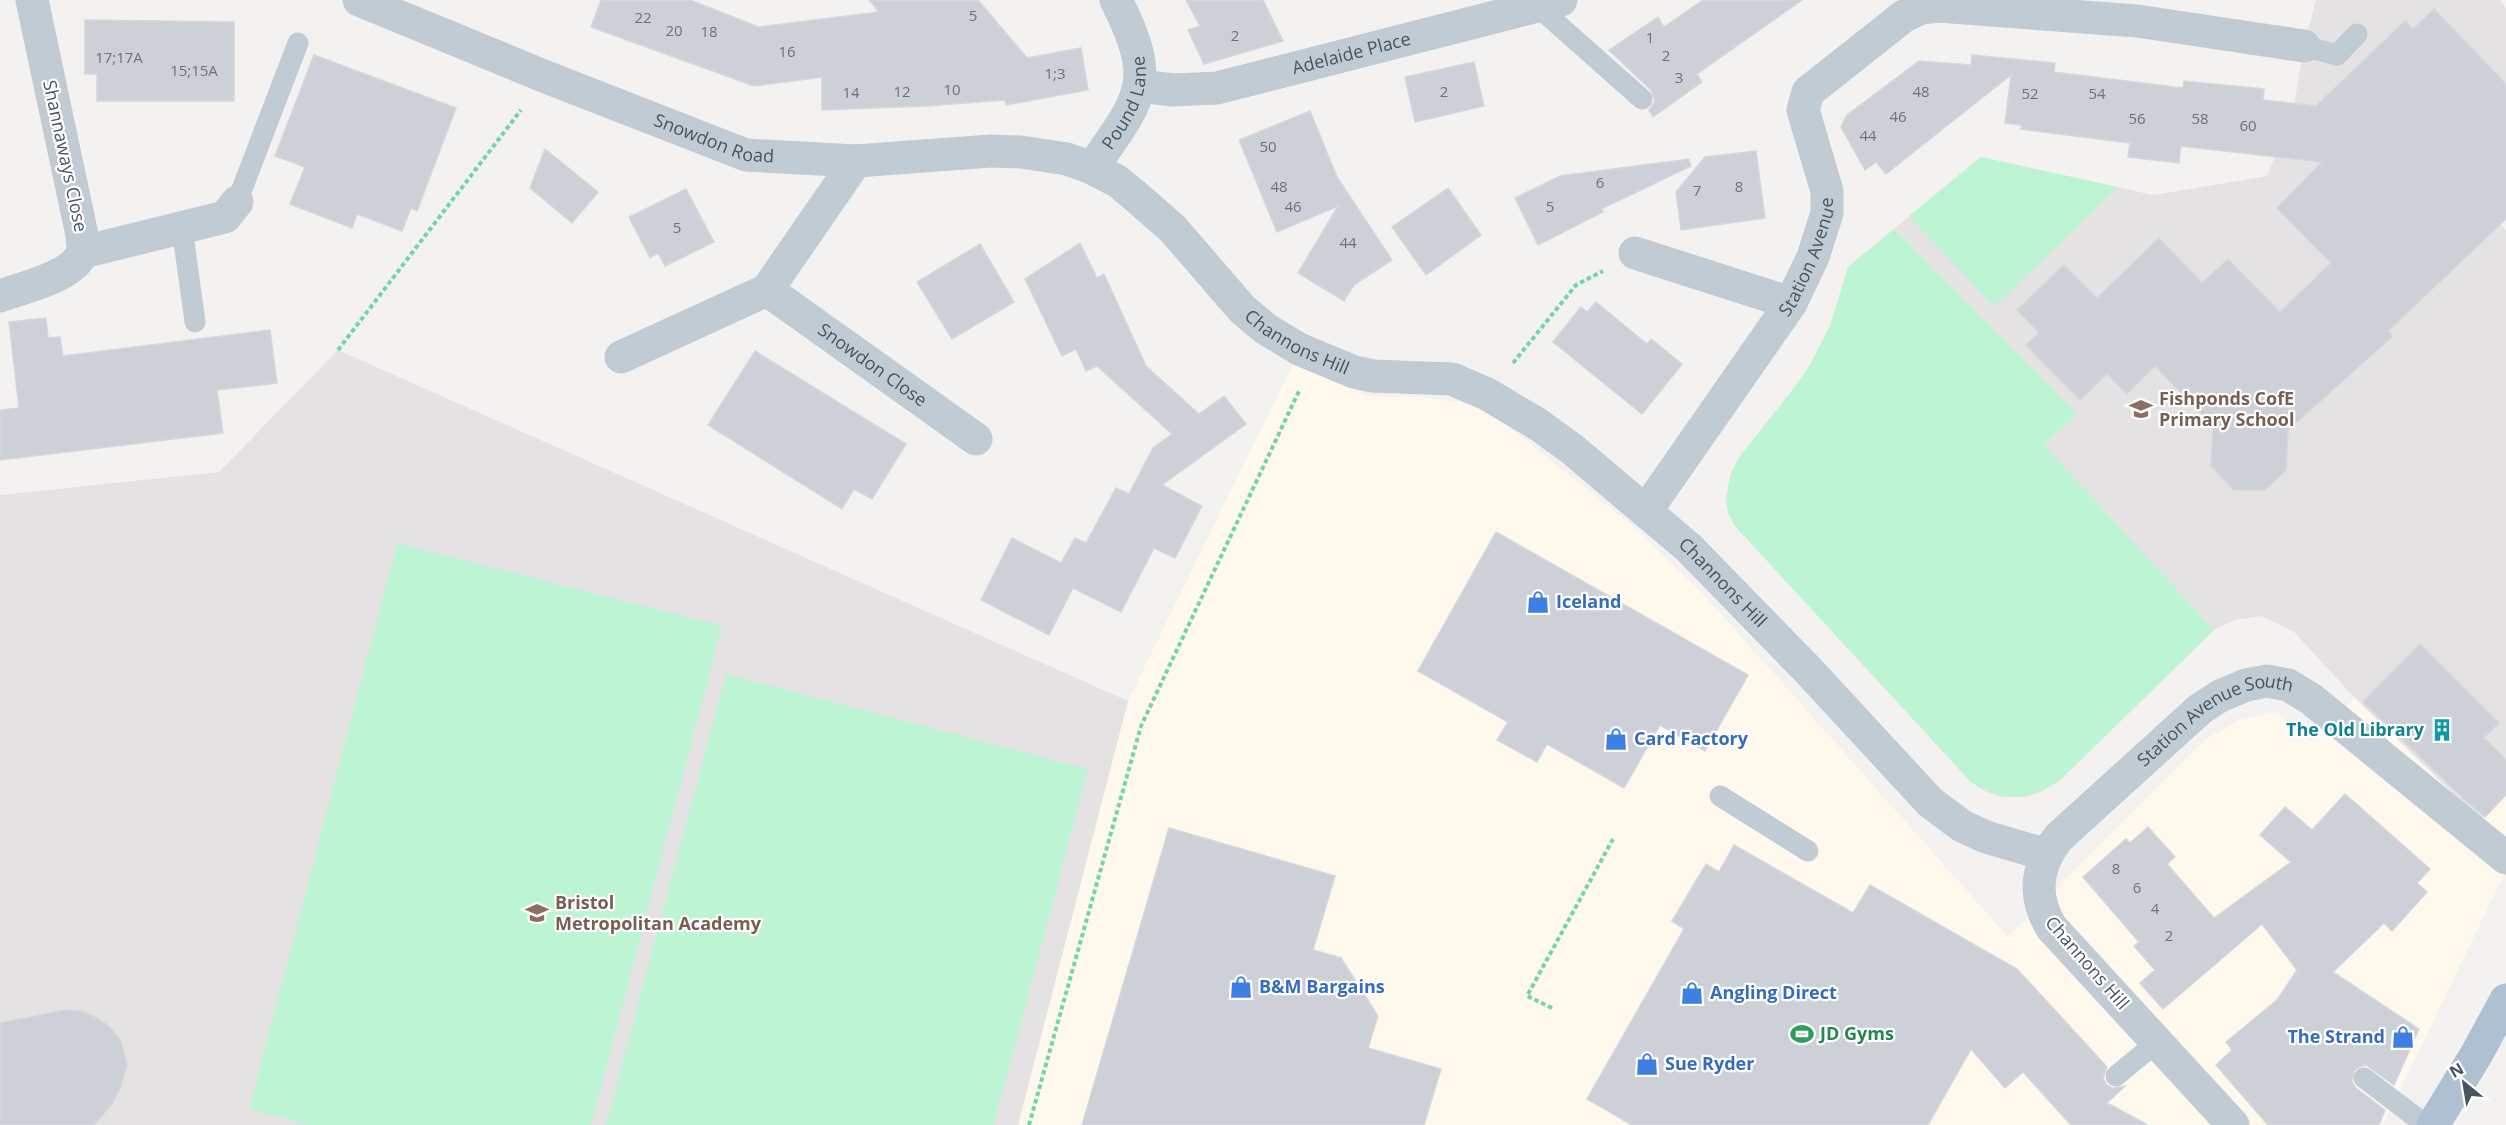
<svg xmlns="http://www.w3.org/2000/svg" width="2506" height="1125" font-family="'Open Sans',sans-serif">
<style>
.commercial{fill:#fef9ec}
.education{fill:#e5e2e3}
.green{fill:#bdf4d4}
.building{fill:#cdd0d7;stroke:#d5d7dd;stroke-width:1.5}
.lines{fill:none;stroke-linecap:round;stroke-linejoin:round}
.path{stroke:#71d6a7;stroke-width:4;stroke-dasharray:4.5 3;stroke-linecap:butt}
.service{stroke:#c1cbd4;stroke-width:21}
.minor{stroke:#c1cbd4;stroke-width:33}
.primary{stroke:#afc0d2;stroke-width:33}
.labels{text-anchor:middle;stroke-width:4.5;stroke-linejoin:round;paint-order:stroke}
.number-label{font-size:15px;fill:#68737e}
.street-label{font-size:18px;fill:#475461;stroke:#fff}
.education-label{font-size:18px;font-weight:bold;fill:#785e54;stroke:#fff;text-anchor:start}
.shop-label{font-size:18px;font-weight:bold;fill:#366cbe;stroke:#fff;text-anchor:start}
.culture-label{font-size:18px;font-weight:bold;fill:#0d838f;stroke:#fff;text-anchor:end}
.leisure-label{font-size:18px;font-weight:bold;fill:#27864d;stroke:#fff;text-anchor:start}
</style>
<rect width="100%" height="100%" fill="#f4f2f1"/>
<!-- commercial -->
<polygon class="commercial" points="1295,360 1366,396 1419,397 1467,403 1496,417 1633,526 1700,591 2008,937 2206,739 2240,720 2277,712 2311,740 2355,698 2480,819 2506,793 2506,870 2383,1125 1018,1125 1128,701"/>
<!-- education -->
<g class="education">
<polygon points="2316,0 2500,0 2506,8 2506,199 2490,216 2506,230 2506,793 2480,820 2355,698 2294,632 2261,616 2235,620 2214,630 2060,780 2043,791 2026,797 2001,797 1986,792 1971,782 1735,526 1728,512 1726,498 1731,473 1740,456 1794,388 1810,365 1830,326 1848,267 1981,157 2153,195 2267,176 2293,112 2304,46"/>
<polygon points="338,350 1128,701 1018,1125 0,1125 0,495 219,472"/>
</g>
<!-- green -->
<g class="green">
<polygon points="1981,157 2118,187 1994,307 1909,216"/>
<path d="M 1894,229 L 2077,414 L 2044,445 L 2214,630 L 2060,780 C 2027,801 2004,803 1971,782 L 1735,526 L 1728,512 L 1726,498 L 1731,473 L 1740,456 L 1794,388 L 1810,365 L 1830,326 L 1848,267 Z"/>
<polygon points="397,543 722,626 591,1125 309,1125 249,1109"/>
<polygon points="726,674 1088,769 994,1125 606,1125"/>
</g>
<!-- building -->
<g class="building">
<polygon points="601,0 690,0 759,27 879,12 869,0 978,0 1027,58 1081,48 1088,90 1006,105 1005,100 927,106 822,110 822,77 754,86 591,27"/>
<polygon points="1186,0 1263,0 1283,41 1204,64 1188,30 1200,26"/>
<polygon points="1703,0 1802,0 1697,74 1702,82 1653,117 1649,110 1655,101 1651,90 1609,50 1658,17 1664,27"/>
<polygon points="2434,9 2506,84 2506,219 2388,331 2393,336 2288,430 2286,470 2265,490 2234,490 2211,466 2213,426 2155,366 2127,394 2107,374 2080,400 2026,345 2039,333 2017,310 2064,265 2097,298 2159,238 2202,283 2228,259 2280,312 2331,263 2277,208 2322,162 2181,146 2179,163 2128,157 2130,143 2021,129 2021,125 2005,123 2011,75 1886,174 1876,162 1865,170 1841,127 1847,115 1919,61 1971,65 1972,55 2055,63 2054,72 2183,88 2184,81 2264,89 2263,100 2316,106 2405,21 2413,29"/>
<polygon points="85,20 234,22 234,101 97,101 97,74 85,74"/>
<polygon points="314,55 456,108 417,211 411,208 402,231 357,214 352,228 290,204 305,167 275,156"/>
<polygon points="1474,62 1484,106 1415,122 1405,77"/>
<polygon points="1310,111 1337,177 1392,260 1354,285 1344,301 1298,273 1338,206 1277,232 1239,140"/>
<polygon points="545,149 598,192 572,223 530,188"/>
<polygon points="1756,151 1765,218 1681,230 1676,192 1705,157"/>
<polygon points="1689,159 1691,166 1601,209 1603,212 1538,245 1515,198 1560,176"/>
<polygon points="1448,188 1481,235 1426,275 1392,227"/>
<polygon points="686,189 714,242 665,266 658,253 650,258 629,217"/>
<polygon points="1080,243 1097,278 1104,274 1146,366 1199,414 1224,396 1246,424 1162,485 1202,506 1175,558 1154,548 1121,612 1073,588 1049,635 981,600 1012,538 1061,563 1075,538 1086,543 1116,488 1129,494 1153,448 1172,434 1097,366 1086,371 1076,349 1062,356 1025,279"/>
<polygon points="980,244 1014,302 952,339 917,282"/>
<polygon points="1596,302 1647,344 1651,339 1682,364 1642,414 1553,342 1581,307 1587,312"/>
<polygon points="46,318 48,338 60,337 63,356 270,330 277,383 217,390 223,433 0,460 0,410 19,408 9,322"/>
<polygon points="755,351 906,444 872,499 854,489 842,509 708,425"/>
<polygon points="1496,532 1748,675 1705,751 1660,725 1624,788 1547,744 1537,762 1497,740 1508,722 1418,671"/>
<polygon points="2420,644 2499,723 2484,738 2506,759 2506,795 2485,817 2465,800 2363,702"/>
<polygon points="2345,794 2430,869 2417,883 2427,892 2392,931 2384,923 2333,972 2419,1029 2394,1085 2366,1065 2359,1067 2354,1071 2352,1082 2356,1088 2385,1110 2379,1125 2268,1125 2216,1065 2232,1050 2226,1042 2277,1000 2297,970 2262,924 2163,1009 2140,983 2155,970 2134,946 2139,942 2083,877 2126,839 2130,843 2148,827 2175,857 2167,864 2214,918 2291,862 2260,835 2285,807 2312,830"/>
<polygon points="1169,828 1335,876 1313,950 1341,958 1378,1016 1368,1048 1441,1069 1424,1125 1082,1125"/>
<polygon points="1734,845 1853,913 1870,885 2017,969 2107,1067 2103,1078 2107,1085 2112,1088 2125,1086 2107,1103 2148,1125 2071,1125 2023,1072 2005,1088 1971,1049 1928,1125 1632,1125 1587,1099 1684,929 1672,921 1706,864 1719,872"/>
<polygon points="66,1010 81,1011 95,1017 109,1026 121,1041 127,1066 120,1089 112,1104 94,1125 0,1125 0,1023"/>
</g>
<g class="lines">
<!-- path -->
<g class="path">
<polyline points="338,350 521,110"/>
<polyline points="1513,363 1576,285 1603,271"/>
<polyline points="1552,1008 1527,996 1613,839"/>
<polyline points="1029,1125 1141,726 1299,391"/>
</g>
<!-- service -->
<g class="service">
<polyline points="1537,6 1642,99"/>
<polyline points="2304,46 2337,55 2357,34"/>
<polyline points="237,202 298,43"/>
<polyline points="182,227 195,322"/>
<polyline points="1720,796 1808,851"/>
<polyline points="2116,1076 2157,1042"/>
<polyline points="2364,1078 2426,1125"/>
</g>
<!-- minor -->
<g class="minor">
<path id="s1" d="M 359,0 L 546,77 L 746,155 L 856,161 L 991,151 L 1021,152 L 1067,159 L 1092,168 L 1117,181 L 1133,194 L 1173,229 L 1243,310 L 1266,329 L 1299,349 L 1354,372 L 1373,376 L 1452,379 L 1487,394 L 1539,425 L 1572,449 L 1689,548 L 1807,669 L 1930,802 L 1962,826 L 1986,837 L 2047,855"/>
<path id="s2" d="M 1140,86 L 1173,90 L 1217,88 L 1561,0"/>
<path id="s3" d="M 1092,168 C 1141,98 1158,83 1116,0"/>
<polyline points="83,252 225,217 237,202"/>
<polyline points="1635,253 1791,303"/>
<polyline points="767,290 856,161"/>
<path d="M 0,296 C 22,288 73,277 82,253 C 84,249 82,240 82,235 L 32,0"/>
<path id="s4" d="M 621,357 L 767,290 L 976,439"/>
<path id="s5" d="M 1646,511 L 1791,303 L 1813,257 L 1827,213 L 1827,191 L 1803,110 L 1808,92 L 1904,16 L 1921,8 L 1938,6 L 2137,21 L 2304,46"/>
<path id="s6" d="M 2233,1125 L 2052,928 C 2032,897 2036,865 2059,837 L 2200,709 L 2220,696 L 2246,685 L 2267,681 L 2288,685 L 2311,699 L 2506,858"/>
</g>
<!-- primary -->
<polyline class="primary" points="2433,1125 2476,1055 2506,1000"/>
</g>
<!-- icons -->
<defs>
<g id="school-bare" transform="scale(1.8)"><path d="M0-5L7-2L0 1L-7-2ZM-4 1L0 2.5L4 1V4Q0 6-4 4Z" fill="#8d6e63" stroke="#fff" stroke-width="2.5" paint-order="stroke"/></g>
<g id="shop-bare" transform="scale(1.8)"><path d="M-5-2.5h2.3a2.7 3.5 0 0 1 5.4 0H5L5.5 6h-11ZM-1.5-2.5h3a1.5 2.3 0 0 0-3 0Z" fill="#3f7fe0" stroke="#fff" stroke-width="2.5" paint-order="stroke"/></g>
<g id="building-bare" transform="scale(1.8)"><path d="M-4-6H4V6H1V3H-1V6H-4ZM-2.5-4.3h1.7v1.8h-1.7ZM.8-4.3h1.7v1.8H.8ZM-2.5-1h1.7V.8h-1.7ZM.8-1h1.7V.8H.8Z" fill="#0f9aa8" stroke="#fff" stroke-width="2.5" paint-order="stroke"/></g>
<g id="stadium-bare" transform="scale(1.8)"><path d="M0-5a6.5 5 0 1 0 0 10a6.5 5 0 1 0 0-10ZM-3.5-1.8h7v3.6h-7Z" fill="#2e9e5b" stroke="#fff" stroke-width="2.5" paint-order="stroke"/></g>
</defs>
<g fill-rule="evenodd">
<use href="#school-bare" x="2141" y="409"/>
<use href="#shop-bare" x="1538" y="602"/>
<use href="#building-bare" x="2442" y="730"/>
<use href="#shop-bare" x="1616" y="739"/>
<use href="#school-bare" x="537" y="913"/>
<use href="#shop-bare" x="1241" y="987"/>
<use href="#shop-bare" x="1692" y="993"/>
<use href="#stadium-bare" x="1802" y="1034"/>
<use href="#shop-bare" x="2403" y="1037"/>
<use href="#shop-bare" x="1647" y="1064"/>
</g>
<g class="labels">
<!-- number labels -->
<g class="number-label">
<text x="973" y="21">5</text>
<text x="643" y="23">22</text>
<text x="674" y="36">20</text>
<text x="709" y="37">18</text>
<text x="1235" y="41">2</text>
<text x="1650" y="43">1</text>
<text x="787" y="57">16</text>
<text x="1666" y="61">2</text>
<text x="119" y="63">17;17A</text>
<text x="194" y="76">15;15A</text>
<text x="1055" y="79">1;3</text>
<text x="1679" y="83">3</text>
<text x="952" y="95">10</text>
<text x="902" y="97">12</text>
<text x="1444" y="97">2</text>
<text x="1921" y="97">48</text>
<text x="851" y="98">14</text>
<text x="2030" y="99">52</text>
<text x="2097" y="99">54</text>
<text x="1898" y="122">46</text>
<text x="2137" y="124">56</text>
<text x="2200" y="124">58</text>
<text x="2248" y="131">60</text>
<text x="1868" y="141">44</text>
<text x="1268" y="152">50</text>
<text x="1600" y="188">6</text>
<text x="1279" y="192">48</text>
<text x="1739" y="192">8</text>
<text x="1697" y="196">7</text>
<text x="1293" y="212">46</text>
<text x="1550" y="212">5</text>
<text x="677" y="233">5</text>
<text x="1348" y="248">44</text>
<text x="2116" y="874">8</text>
<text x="2137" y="893">6</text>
<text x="2155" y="914">4</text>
<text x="2169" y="941">2</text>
</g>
<!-- street labels -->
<g class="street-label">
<text dy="6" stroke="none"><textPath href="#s2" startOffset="216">Adelaide Place</textPath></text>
<text dy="6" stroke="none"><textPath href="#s3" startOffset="75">Pound Lane</textPath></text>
<text dy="6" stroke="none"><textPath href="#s1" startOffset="382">Snowdon Road</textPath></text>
<text transform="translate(65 156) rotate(78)" y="6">Shannaways Close</text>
<text dy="6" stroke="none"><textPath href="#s5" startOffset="303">Station Avenue</textPath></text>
<text dy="6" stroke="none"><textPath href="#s1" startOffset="1038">Channons Hill</textPath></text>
<text dy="6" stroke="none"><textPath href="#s4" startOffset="290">Snowdon Close</textPath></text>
<text dy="6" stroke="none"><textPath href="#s1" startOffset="1542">Channons Hill</textPath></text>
<text dy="6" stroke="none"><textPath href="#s6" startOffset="566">Station Avenue South</textPath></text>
<text transform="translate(2087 963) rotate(49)" y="6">Channons Hill</text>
</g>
<!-- education labels -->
<g class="education-label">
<text x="2159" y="405">Fishponds CofE<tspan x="2159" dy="21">Primary School</tspan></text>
<text x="555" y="909">Bristol<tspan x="555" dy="21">Metropolitan Academy</tspan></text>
</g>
<!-- shop labels -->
<g class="shop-label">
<text x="1556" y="608">Iceland</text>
<text x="1634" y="745">Card Factory</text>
<text x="1259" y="993">B&amp;M Bargains</text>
<text x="1710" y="999">Angling Direct</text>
<text x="2385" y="1043" text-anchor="end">The Strand</text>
<text x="1665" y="1070">Sue Ryder</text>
</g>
<!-- culture labels -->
<g class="culture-label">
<text x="2424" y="736">The Old Library</text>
</g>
<!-- leisure labels -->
<g class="leisure-label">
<text x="1820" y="1040">JD Gyms</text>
</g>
</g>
<!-- north arrow -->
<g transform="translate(2464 1083) rotate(330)" stroke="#ffffff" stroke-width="4.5" paint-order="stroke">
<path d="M0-4.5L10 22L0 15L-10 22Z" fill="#475461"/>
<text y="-9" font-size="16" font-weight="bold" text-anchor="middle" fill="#475461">N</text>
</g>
</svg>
